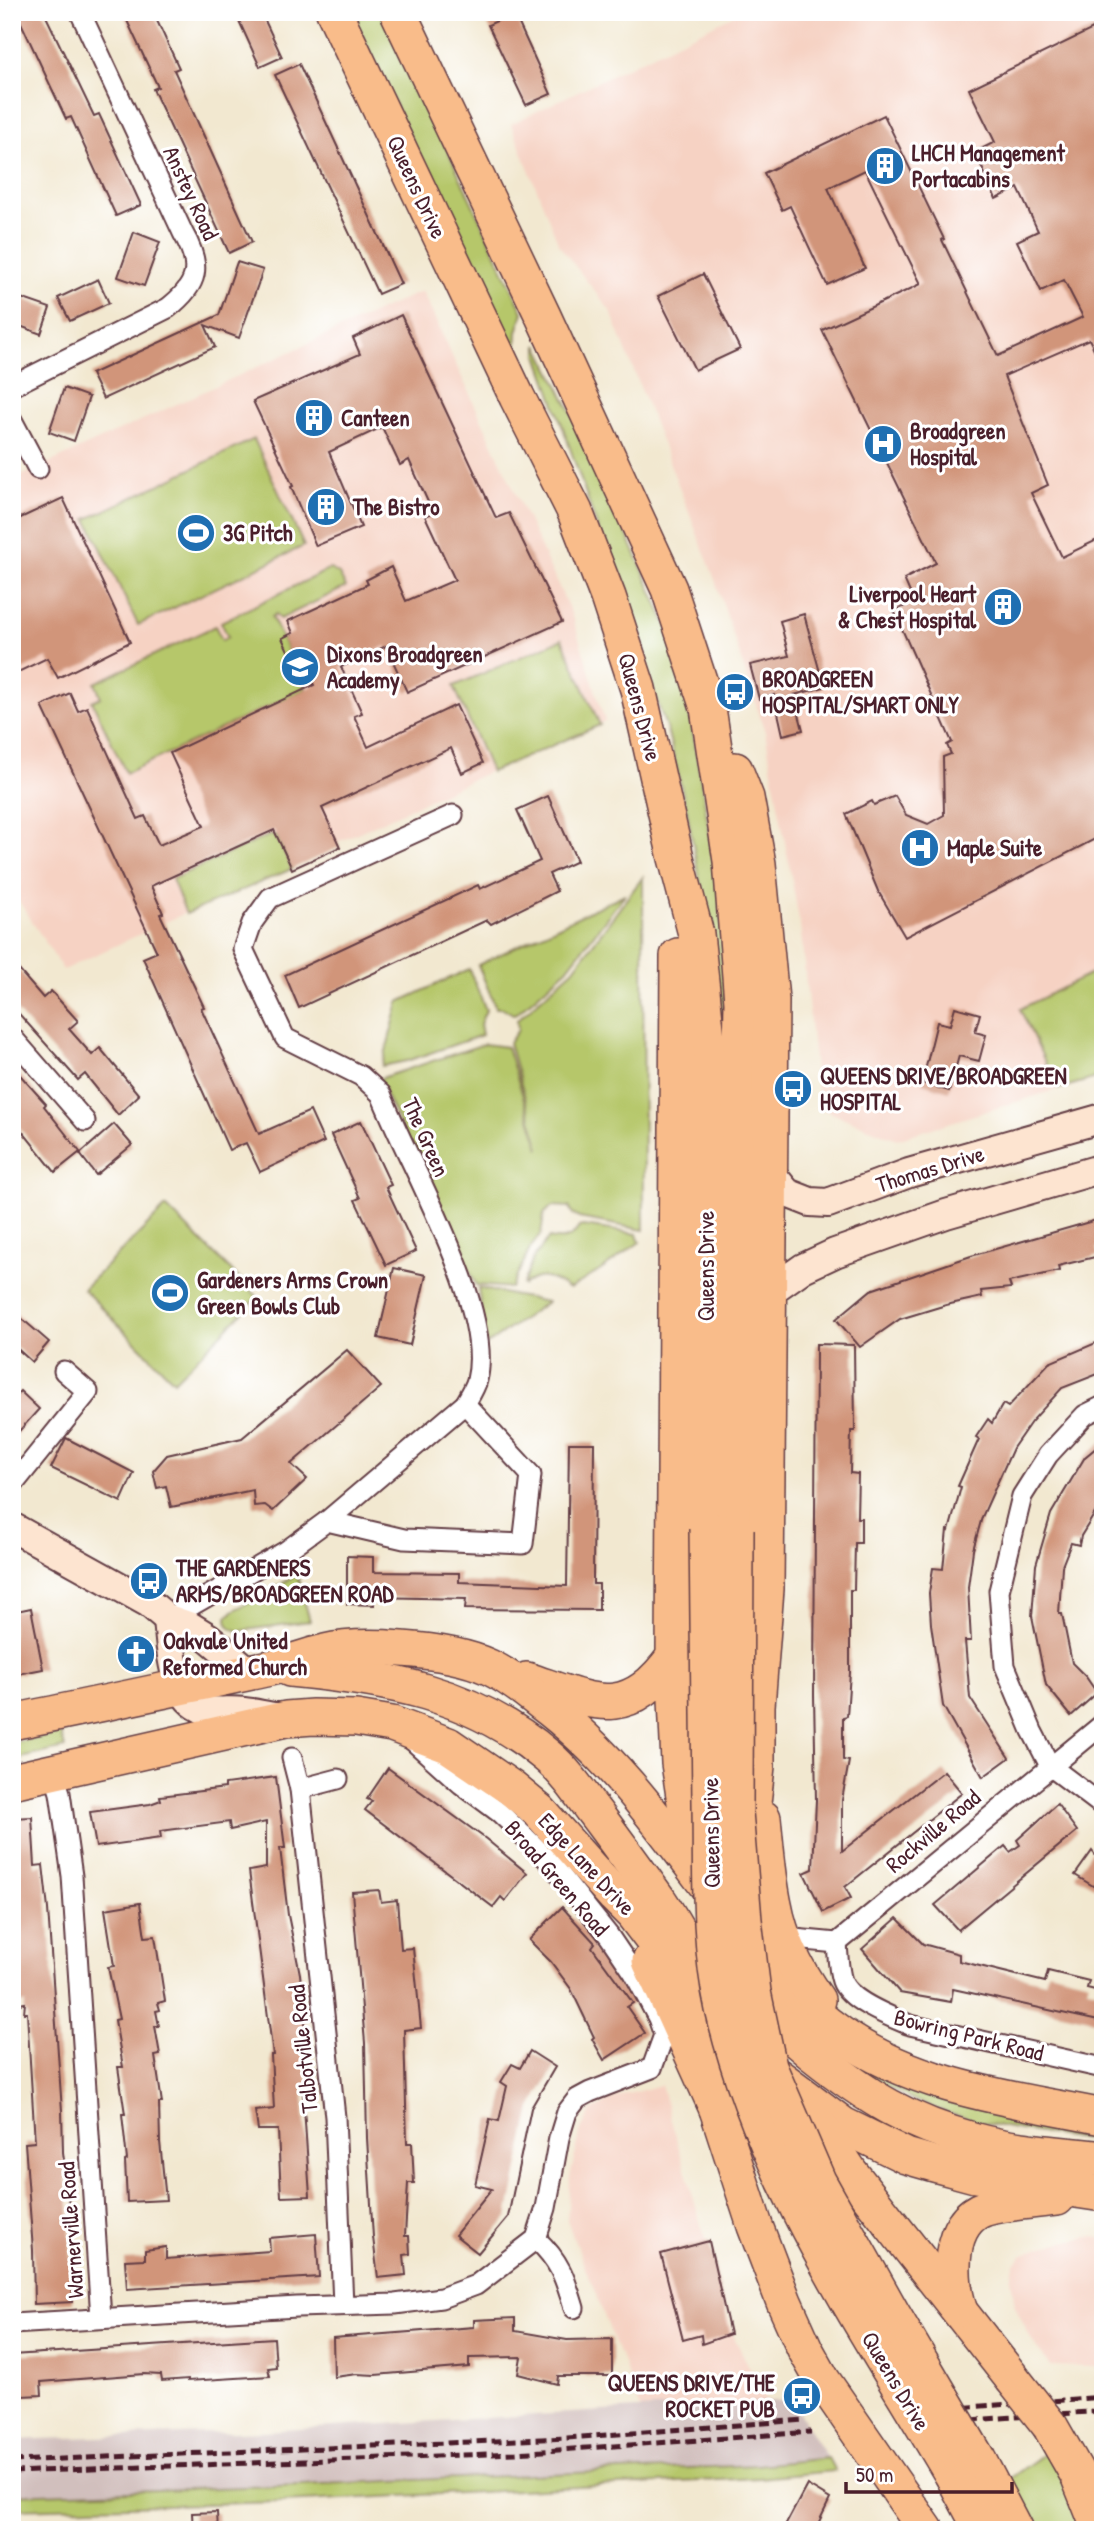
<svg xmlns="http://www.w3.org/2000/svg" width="1115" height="2542" font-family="'Patrick Hand',sans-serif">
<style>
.built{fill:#f6d2c3}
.industrial{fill:#d1bfbd}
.green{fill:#b6c76b;stroke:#80734b;stroke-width:2}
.building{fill:#d1957a}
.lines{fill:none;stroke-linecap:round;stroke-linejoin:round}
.street-casing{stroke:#633d44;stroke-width:23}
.secondary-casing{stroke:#633d44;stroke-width:32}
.highway-casing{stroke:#633d44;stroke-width:38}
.street{stroke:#fff;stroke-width:19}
.secondary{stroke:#fde4d0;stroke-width:28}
.highway{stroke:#f9bc8a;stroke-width:35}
.rail{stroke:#4a1f2b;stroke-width:5;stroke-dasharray:10 5;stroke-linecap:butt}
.highway-bridge-casing{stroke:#633d44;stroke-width:38;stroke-linecap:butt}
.highway-bridge{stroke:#f9bc8a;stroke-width:35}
.labels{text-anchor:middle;stroke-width:6;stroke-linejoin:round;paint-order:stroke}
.poi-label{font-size:23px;font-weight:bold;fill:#4a1f2b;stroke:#fff;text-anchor:start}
.street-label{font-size:23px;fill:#4a1f2b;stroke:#fff}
</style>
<rect width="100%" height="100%" fill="#fff"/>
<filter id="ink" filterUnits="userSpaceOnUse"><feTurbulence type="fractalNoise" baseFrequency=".0143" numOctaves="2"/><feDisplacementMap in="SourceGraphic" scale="14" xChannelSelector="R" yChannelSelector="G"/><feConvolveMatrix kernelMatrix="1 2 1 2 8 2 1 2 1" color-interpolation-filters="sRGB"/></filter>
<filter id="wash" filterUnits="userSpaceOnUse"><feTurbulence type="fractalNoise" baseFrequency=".00686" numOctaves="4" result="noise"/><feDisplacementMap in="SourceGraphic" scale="28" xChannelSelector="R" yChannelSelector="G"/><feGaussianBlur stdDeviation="1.57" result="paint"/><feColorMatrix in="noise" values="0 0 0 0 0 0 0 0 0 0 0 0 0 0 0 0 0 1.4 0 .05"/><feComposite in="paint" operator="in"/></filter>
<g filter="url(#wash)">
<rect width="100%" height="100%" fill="#f2e8d0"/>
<!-- built -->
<g class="built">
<polygon points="740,12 1103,12 1103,968 1020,1009 1058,1089 897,1139 819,1108 800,925 765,732 714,577 611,312 559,245 511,124"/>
<polygon points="422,291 571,613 605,721 501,766 63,970 12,890 12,480"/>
<polygon points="661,2085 732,2333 767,2402 641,2409 567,2221 570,2177 581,2130 591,2112 614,2098"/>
<polygon points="1088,2237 1103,2238 1103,2367 1050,2366 1032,2341 1015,2306 1011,2279 1014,2265 1022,2255 1040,2247"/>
</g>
<!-- industrial -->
<polygon class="industrial" points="791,2400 835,2471 759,2478 282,2502 12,2509 12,2440 265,2431"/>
<!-- green -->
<g class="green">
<polygon points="351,12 383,12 523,312 517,332 516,350 512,353"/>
<polygon points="538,345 583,435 680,655 720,896 726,983 727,1085 704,904 687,811 668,733 538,355"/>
<polygon points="254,439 304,546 138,625 87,519"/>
<polygon points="330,569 339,574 346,587 280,619 276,614 272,617 306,689 126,773 92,701 101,697 95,683 215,626 222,640 228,637 221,622"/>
<polygon points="562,639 600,725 491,772 454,686"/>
<polygon points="270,835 277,837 292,869 186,914 172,879"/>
<polygon points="643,877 644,1230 579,1218 573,1214 569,1207 552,1206 544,1214 541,1234 531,1247 511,1288 476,1285 378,1079 484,1044 507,1047 540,1149 509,1043 518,1030 517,1020 573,970"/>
<polygon points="625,894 567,969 517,1013 513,1014 503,1008 496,1008 478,965"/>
<polygon points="1103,968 1103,1076 1058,1089 1020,1009"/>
<polygon points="469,969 486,1010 480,1024 482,1035 407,1061 382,1066 399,1002"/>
<polygon points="166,1207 258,1297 174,1381 83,1289"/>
<path d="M 584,1226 L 637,1234 L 640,1242 L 601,1270 L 569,1289 C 551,1277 539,1272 522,1286 L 533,1259 L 549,1238 C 563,1241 571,1240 579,1227 Z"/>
<polygon points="478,1288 547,1302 486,1345"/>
<path d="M 297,1575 L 310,1621 L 239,1631 C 231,1629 227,1626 227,1617 L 233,1611 Z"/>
<polygon points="61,1733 65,1748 12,1760 12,1743"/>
<path d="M 854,2065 L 921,2091 L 1103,2130 L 1103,2142 C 1013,2129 930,2122 854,2065 Z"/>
<polygon points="1039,2427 1088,2530 1038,2530 1008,2480 1045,2453 1027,2428"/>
<polygon points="828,2458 835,2471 759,2478 282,2502 12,2509 12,2495 276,2486 758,2465"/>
</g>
<g id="blocks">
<!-- building -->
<g class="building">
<polygon points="16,12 44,12 94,116 99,114 141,205 116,216 71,117 66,119"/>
<polygon points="123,12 153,12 179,68 174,70 252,242 229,253 153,89 158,87"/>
<polygon points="235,12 261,12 282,57 260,67"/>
<polygon points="514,13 551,94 526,105 488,25"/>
<polygon points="1103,24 1103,367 1089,339 1004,376 1048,485 1031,493 1062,557 1103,537 1103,835 905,937 878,891 846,814 872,801 874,805 895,796 906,815 928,824 944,815 943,757 951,754 947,745 952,742 894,611 914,602 904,579 936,563 822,330 921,284 865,170 828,188 865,268 827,285 790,206 782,210 764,173 884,115 944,239 942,240 998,356 1083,317 1064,280 1041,291 1017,241 1038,231 1018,188 996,199 975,152 995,142 969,89"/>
<polygon points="299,64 401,284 378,294 275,75"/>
<polygon points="134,232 160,242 144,286 118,277"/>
<polygon points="237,262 263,270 239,338 205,325 215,347 103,399 91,374 219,315"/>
<polygon points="703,274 740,349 695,370 658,296"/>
<polygon points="98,279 109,303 70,321 58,298"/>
<polygon points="12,295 50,308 41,334 12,323"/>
<polygon points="401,315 496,518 509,513 562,622 407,692 386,646 341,667 362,713 354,716 368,747 456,705 483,763 462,773 451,748 322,808 340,847 292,869 274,830 151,886 163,913 160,914 204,1007 201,1008 259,1134 310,1111 324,1142 260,1172 246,1143 229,1150 143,958 157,952 42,706 70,693 78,711 87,707 138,819 145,816 159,845 204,826 170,753 314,685 300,650 290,655 282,638 293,633 288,621 368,584 366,580 391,567 406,601 455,580 425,516 433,513 409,460 400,465 382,427 329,452 361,527 316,546 291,487 293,486 253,401 360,354 353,338"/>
<polygon points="64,388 89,397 74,441 49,432"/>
<polygon points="63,498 130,642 58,678 47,658 12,675 12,522"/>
<polygon points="804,614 824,687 794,695 803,730 783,735 774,695 759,699 750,665 789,656 780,621"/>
<polygon points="548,796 577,861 549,874 557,891 491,924 487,920 299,1008 285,975 478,885 480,889 540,861 517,810"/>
<polygon points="12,962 43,998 51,991 78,1021 69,1029 92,1055 100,1048 139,1095 118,1115 85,1074 78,1080 12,1006"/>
<polygon points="955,1007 980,1014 975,1032 986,1035 979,1061 959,1056 949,1091 922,1083 937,1022 950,1025"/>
<polygon points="12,1066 46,1104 44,1106 80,1152 55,1172 14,1121 20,1116 12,1108"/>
<polygon points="361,1121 391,1185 386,1187 416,1251 386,1265 355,1200 360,1198 331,1135"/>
<polygon points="114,1124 132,1145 96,1175 80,1154"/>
<polygon points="1103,1218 1103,1247 1096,1248 1099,1256 1058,1266 1059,1271 1009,1282 1011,1288 981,1291 982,1297 946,1305 900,1319 860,1347 836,1319 871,1290 971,1256"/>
<polygon points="394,1268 426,1275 410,1345 378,1338"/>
<polygon points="12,1310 49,1342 32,1362 12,1344"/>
<polygon points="1098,1342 1103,1355 1103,1372 1062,1388 1031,1422 1013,1448 982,1517 973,1550 968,1587 971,1641 965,1641 970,1698 1009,1758 983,1777 943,1706 931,1624 929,1593 933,1568 943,1569 947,1530 949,1531 961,1487 958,1486 979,1439 976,1437 988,1419 992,1423 1003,1404 1008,1407 1049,1363"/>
<polygon points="816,1344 854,1345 855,1431 851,1431 850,1473 858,1474 857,1518 861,1518 861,1543 855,1543 854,1590 850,1590 850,1672 847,1716 843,1717 843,1760 849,1761 842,1800 842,1851 944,1771 962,1793 845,1887 851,1898 823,1912 804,1873 813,1869 816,1800 814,1695"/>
<polygon points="347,1350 381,1387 291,1464 307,1479 273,1511 265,1505 254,1506 253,1490 171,1507 166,1486 157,1488 153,1471 167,1455 242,1438"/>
<polygon points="20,1391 39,1409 12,1439 12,1400"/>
<polygon points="66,1438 134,1473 121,1502 51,1468"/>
<polygon points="1103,1442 1103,1500 1081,1536 1079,1545 1071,1543 1062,1566 1059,1614 1062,1614 1072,1663 1086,1677 1097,1693 1071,1716 1046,1685 1032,1616 1036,1565 1051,1514 1085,1457"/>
<polygon points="569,1443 594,1443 593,1584 599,1584 599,1610 465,1609 466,1599 374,1597 374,1605 347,1604 347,1556 373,1557 373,1572 459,1573 459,1582 567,1586"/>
<polygon points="31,1608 43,1669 12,1675 12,1612"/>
<polygon points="388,1768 486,1839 527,1873 505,1901 501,1897 493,1907 365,1810 372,1801 367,1799"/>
<polygon points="276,1777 285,1848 280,1848 288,1915 300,1974 306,2034 302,2035 309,2092 303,2093 310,2196 281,2197 278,2130 258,2130 255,2111 274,2109 271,2055 273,2055 249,1871 266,1868 266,1822 230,1830 229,1822 160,1831 161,1838 96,1847 90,1812 150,1804 161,1800 160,1796 225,1788 225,1784"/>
<polygon points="1057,1804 1077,1831 958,1930 935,1905 1005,1846 1010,1852 1020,1845 1017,1840"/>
<polygon points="32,1817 35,1866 43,1865 48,1909 62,2111 63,2152 69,2204 73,2302 34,2304 33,2250 25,2143 35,2142 27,2013 24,2013 25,2003 12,2005 12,1818"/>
<polygon points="1092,1851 1103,1865 1103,1892 1075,1875"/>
<polygon points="379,1890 381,1902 397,1900 401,1949 413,1948 421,2028 404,2030 407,2143 412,2143 414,2183 408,2183 405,2236 409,2236 410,2254 404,2255 406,2275 378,2278 373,2237 367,2138 365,2043 352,1892"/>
<polygon points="140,1903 145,1937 155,1936 165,2001 158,2003 160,2010 156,2011 159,2026 155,2026 160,2055 155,2056 162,2103 159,2103 160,2142 166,2200 127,2202 125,2161 127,2160 122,2114 125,2114 118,2067 123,2067 115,2020 119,2019 108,1967 114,1966 105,1909"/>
<polygon points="562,1907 595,1943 592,1947 633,2003 627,2007 645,2033 604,2060 592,2039 594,2037 571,1989 551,1962 529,1940"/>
<polygon points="897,1918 923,1944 959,1954 959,1961 1045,1982 1048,1971 1089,1981 1087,1988 1103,1992 1103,2022 953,1989 951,2002 900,1993 862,1949"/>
<polygon points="530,2051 555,2067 531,2108 508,2217 478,2253 455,2235 492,2189 475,2185 490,2119 499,2121 507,2086 501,2082 512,2064 520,2068"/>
<polygon points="316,2234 319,2277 127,2289 125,2260 145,2259 145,2250 166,2247 166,2259 270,2251 269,2238"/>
<polygon points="709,2241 730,2334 702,2344 701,2335 683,2340 661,2254"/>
<polygon points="515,2318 515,2331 567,2340 612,2339 612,2376 558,2376 557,2384 518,2374 521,2357 469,2358 469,2367 375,2375 357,2374 334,2377 333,2338 474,2327 474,2320"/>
<polygon points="274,2338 276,2367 268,2368 270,2376 188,2381 188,2379 162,2381 161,2375 144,2374 41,2382 42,2395 21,2396 21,2383 12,2384 12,2355"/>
<polygon points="807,2485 830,2499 815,2530 783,2530"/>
<polygon points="217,2512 218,2530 193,2530 192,2513"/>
</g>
</g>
</g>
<g filter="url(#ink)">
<use href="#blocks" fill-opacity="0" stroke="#633d44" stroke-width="2"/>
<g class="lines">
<!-- street casing -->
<g class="street-casing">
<g id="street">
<path d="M 12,386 L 168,308 C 199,284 202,266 183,233 L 80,12"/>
<polyline points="12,420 38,469"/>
<polyline points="12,1037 85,1121"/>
<polyline points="1103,1406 1085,1415 1048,1455 1022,1496 999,1591 1005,1666 1032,1731 1050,1766 1103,1806"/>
<polyline points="12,1486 88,1392 64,1371"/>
<polyline points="327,1521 404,1539 523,1544 531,1475 465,1404"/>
<path d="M 168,1619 L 286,1551 L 327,1521 L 465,1404 C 469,1397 475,1388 477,1380 C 495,1309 408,1164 381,1094 L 361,1076 L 285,1038 L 243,949 L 252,923 L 270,898 L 453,815"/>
<polyline points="292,1758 300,1789 335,2117 343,2305"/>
<polyline points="54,1773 60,1793 72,1876 101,2318"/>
<polyline points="300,1789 338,1779"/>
<polyline points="784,1938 837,1943 1103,1724"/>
<path d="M 837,1943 C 838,1955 838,1969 842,1981 C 849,2001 891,2017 910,2025 L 1103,2068"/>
<path d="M 536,2239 C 560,2261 565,2278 574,2308"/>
<polyline points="12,2324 297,2307 395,2304 441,2298 476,2285 536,2239 546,2208 559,2138 567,2112 577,2099 590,2092 652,2068 664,2035 658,2018 634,1973 609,1936 550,1862 523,1835 500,1813 461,1784 412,1740"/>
</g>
</g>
<!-- secondary casing -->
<g class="secondary-casing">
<g id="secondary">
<polyline points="768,1170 787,1193 810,1202 828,1203 909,1173 1103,1118"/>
<polyline points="769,1292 803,1268 835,1253 946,1214 1103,1168"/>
<polyline points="12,1527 149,1603 168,1619 191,1627 209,1638 248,1671"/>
<path d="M 168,1619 C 171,1648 171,1699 206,1710 C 217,1713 232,1710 244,1712 C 255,1713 266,1716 276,1717"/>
</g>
</g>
<!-- highway casing -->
<g class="highway-casing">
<g id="highway">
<polyline points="334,12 517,397 575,512 608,597 638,689 676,858 696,934 707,1038 707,1528"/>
<polyline points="398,12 543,316 669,589 708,708 731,861 742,1002 735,1340 736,1529"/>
<polyline points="735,770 746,798 758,864 771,1000 766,1589 757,1706 757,1766 748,1850"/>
<polyline points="678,956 674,1657 679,1763 695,1868"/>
<path d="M 290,1669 C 385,1678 472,1692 547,1756 C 564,1770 578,1790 591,1808 C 615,1839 637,1870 660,1902 C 676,1926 688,1951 705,1974"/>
<path d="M 527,1680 C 593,1702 626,1723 674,1657"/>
<path d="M 12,1722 C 98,1705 184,1686 270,1668 C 288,1664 306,1656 325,1652 C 349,1646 377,1647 402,1649 C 430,1651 463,1655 489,1667 C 508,1676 526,1690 542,1703 C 612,1755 665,1830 717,1899 C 755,1949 789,1999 842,2035 C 918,2088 1014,2099 1103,2117"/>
<polyline points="12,1781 286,1719 313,1717 356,1718 392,1724 448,1745 511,1788 540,1812 615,1896 633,1914 708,2013 744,2051 843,2125 906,2156 934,2164 975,2175 1103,2194"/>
<path d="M 763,1818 C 766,1847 768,1877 774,1905 C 780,1938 797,1972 817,2000"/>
<polyline points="650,1961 717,2109 755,2226 784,2302 805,2349 823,2381 926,2530"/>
<path d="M 747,1991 C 769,2017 787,2032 813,2054 C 867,2097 908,2123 976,2141 C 1016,2152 1061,2154 1103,2159"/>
<polyline points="708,2008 714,2060 717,2109"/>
<polyline points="809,2110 850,2172 1012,2378"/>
<path d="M 959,2309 C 950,2278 946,2220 986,2208 C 1008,2202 1034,2201 1057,2198"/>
<polyline points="1050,2426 1078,2475 1100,2530"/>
<polyline points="979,2461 1015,2530"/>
<polyline points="953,2476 982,2530"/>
</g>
</g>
<!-- street -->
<use href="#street" class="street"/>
<!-- secondary -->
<use href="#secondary" class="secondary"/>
<!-- highway -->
<use href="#highway" class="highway"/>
<!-- rail -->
<g class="rail">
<polyline points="904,2412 1103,2397"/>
<polyline points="911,2424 1103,2411"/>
<polyline points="12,2461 567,2438 803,2420"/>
<polyline points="12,2472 516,2453 811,2432"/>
</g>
<!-- highway-bridge casing -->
<g class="highway-bridge-casing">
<g id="highway-bridge">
<path d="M 707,1528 C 708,1620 709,1712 710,1803 C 711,1871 708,1942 723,2009 C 763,2181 865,2326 953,2476"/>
<polyline points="736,1529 735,1812 744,1920 753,1992 769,2067 818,2181 892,2313 979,2461"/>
<polyline points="1012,2378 1050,2426"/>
</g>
</g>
<!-- highway-bridge -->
<use href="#highway-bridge" class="highway-bridge"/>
</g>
</g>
<!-- icons -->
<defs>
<g id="building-disc" transform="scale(2.0125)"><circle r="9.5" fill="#1f6fb2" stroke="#fff"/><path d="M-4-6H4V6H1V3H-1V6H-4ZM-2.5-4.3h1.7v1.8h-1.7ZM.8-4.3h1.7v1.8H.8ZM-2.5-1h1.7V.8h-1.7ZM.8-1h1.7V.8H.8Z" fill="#fff"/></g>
<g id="hospital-disc" transform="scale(2.0125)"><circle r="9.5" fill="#1f6fb2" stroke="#fff"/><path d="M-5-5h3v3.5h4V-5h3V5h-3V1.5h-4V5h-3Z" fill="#fff"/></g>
<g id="stadium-disc" transform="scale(2.0125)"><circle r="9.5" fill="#1f6fb2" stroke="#fff"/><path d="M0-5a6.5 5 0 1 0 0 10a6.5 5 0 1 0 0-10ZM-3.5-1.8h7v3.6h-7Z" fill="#fff"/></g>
<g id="school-disc" transform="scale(2.0125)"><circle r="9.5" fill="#1f6fb2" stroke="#fff"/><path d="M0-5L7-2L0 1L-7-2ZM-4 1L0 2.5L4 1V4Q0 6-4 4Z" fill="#fff"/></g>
<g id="bus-disc" transform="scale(2.0125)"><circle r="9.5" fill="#1f6fb2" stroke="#fff"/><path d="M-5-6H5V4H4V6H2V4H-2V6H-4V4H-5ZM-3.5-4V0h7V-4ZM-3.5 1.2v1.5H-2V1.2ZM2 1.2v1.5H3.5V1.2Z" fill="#fff"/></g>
<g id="church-disc" transform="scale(2.0125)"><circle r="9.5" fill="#1f6fb2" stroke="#fff"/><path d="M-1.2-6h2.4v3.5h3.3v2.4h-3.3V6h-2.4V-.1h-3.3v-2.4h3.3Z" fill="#fff"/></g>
</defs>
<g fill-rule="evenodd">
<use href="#building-disc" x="885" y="166"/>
<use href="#building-disc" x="314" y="418"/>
<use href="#hospital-disc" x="883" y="444"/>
<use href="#building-disc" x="326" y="507"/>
<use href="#stadium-disc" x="196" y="533"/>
<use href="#building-disc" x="1003" y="607"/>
<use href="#school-disc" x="300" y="667"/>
<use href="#bus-disc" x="735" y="692"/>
<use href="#hospital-disc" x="920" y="848"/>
<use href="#bus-disc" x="793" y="1089"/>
<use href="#stadium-disc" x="170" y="1293"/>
<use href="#bus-disc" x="149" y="1581"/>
<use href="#church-disc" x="136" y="1654"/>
<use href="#bus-disc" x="802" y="2396"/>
</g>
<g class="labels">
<!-- poi labels -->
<g class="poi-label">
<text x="912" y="161">LHCH Management<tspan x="912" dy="26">Portacabins</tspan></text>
<text x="341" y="426">Canteen</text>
<text x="910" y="439">Broadgreen<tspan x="910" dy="26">Hospital</tspan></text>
<text x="353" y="515">The Bistro</text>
<text x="223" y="541">3G Pitch</text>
<text x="976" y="602" text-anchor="end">Liverpool Heart<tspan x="976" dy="26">&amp; Chest Hospital</tspan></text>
<text x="327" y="662">Dixons Broadgreen<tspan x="327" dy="26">Academy</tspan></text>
<text x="762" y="687">BROADGREEN<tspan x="762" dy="26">HOSPITAL/SMART ONLY</tspan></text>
<text x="947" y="856">Maple Suite</text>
<text x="820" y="1084">QUEENS DRIVE/BROADGREEN<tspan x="820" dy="26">HOSPITAL</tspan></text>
<text x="197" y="1288">Gardeners Arms Crown<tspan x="197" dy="26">Green Bowls Club</tspan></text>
<text x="176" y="1576">THE GARDENERS<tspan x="176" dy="26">ARMS/BROADGREEN ROAD</tspan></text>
<text x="163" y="1649">Oakvale United<tspan x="163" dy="26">Reformed Church</tspan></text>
<text x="775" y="2391" text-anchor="end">QUEENS DRIVE/THE<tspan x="775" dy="26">ROCKET PUB</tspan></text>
</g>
<!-- street labels -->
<g class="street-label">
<text transform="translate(417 187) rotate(65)" y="8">Queens Drive</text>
<text transform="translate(191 193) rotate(65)" y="8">Anstey Road</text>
<text transform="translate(640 707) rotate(75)" y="8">Queens Drive</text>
<text transform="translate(426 1137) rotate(66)" y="8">The Green</text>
<text transform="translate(930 1169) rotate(-17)" y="8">Thomas Drive</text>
<text transform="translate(706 1266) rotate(-90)" y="8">Queens Drive</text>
<text transform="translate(933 1831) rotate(-40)" y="8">Rockville Road</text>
<text transform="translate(711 1833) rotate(-91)" y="8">Queens Drive</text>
<text transform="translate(587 1864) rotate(47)" y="8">Edge Lane Drive</text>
<text transform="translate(557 1878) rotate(49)" y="8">Broad Green Road</text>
<text transform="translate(969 2035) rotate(14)" y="8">Bowring Park Road</text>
<text transform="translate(303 2049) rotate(-96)" y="8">Talbotville Road</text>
<text transform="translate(71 2230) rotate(-94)" y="8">Warnerville Road</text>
<text transform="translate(896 2381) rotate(59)" y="8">Queens Drive</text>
</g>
</g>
<!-- margin -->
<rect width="1115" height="2542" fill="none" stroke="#fff" stroke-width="42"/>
<!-- scale -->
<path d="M846 2482v10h166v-10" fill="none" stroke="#4a1f2b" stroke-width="3.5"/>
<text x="856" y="2482" font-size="21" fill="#4a1f2b" stroke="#ffffff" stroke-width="5" paint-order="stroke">50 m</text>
</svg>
